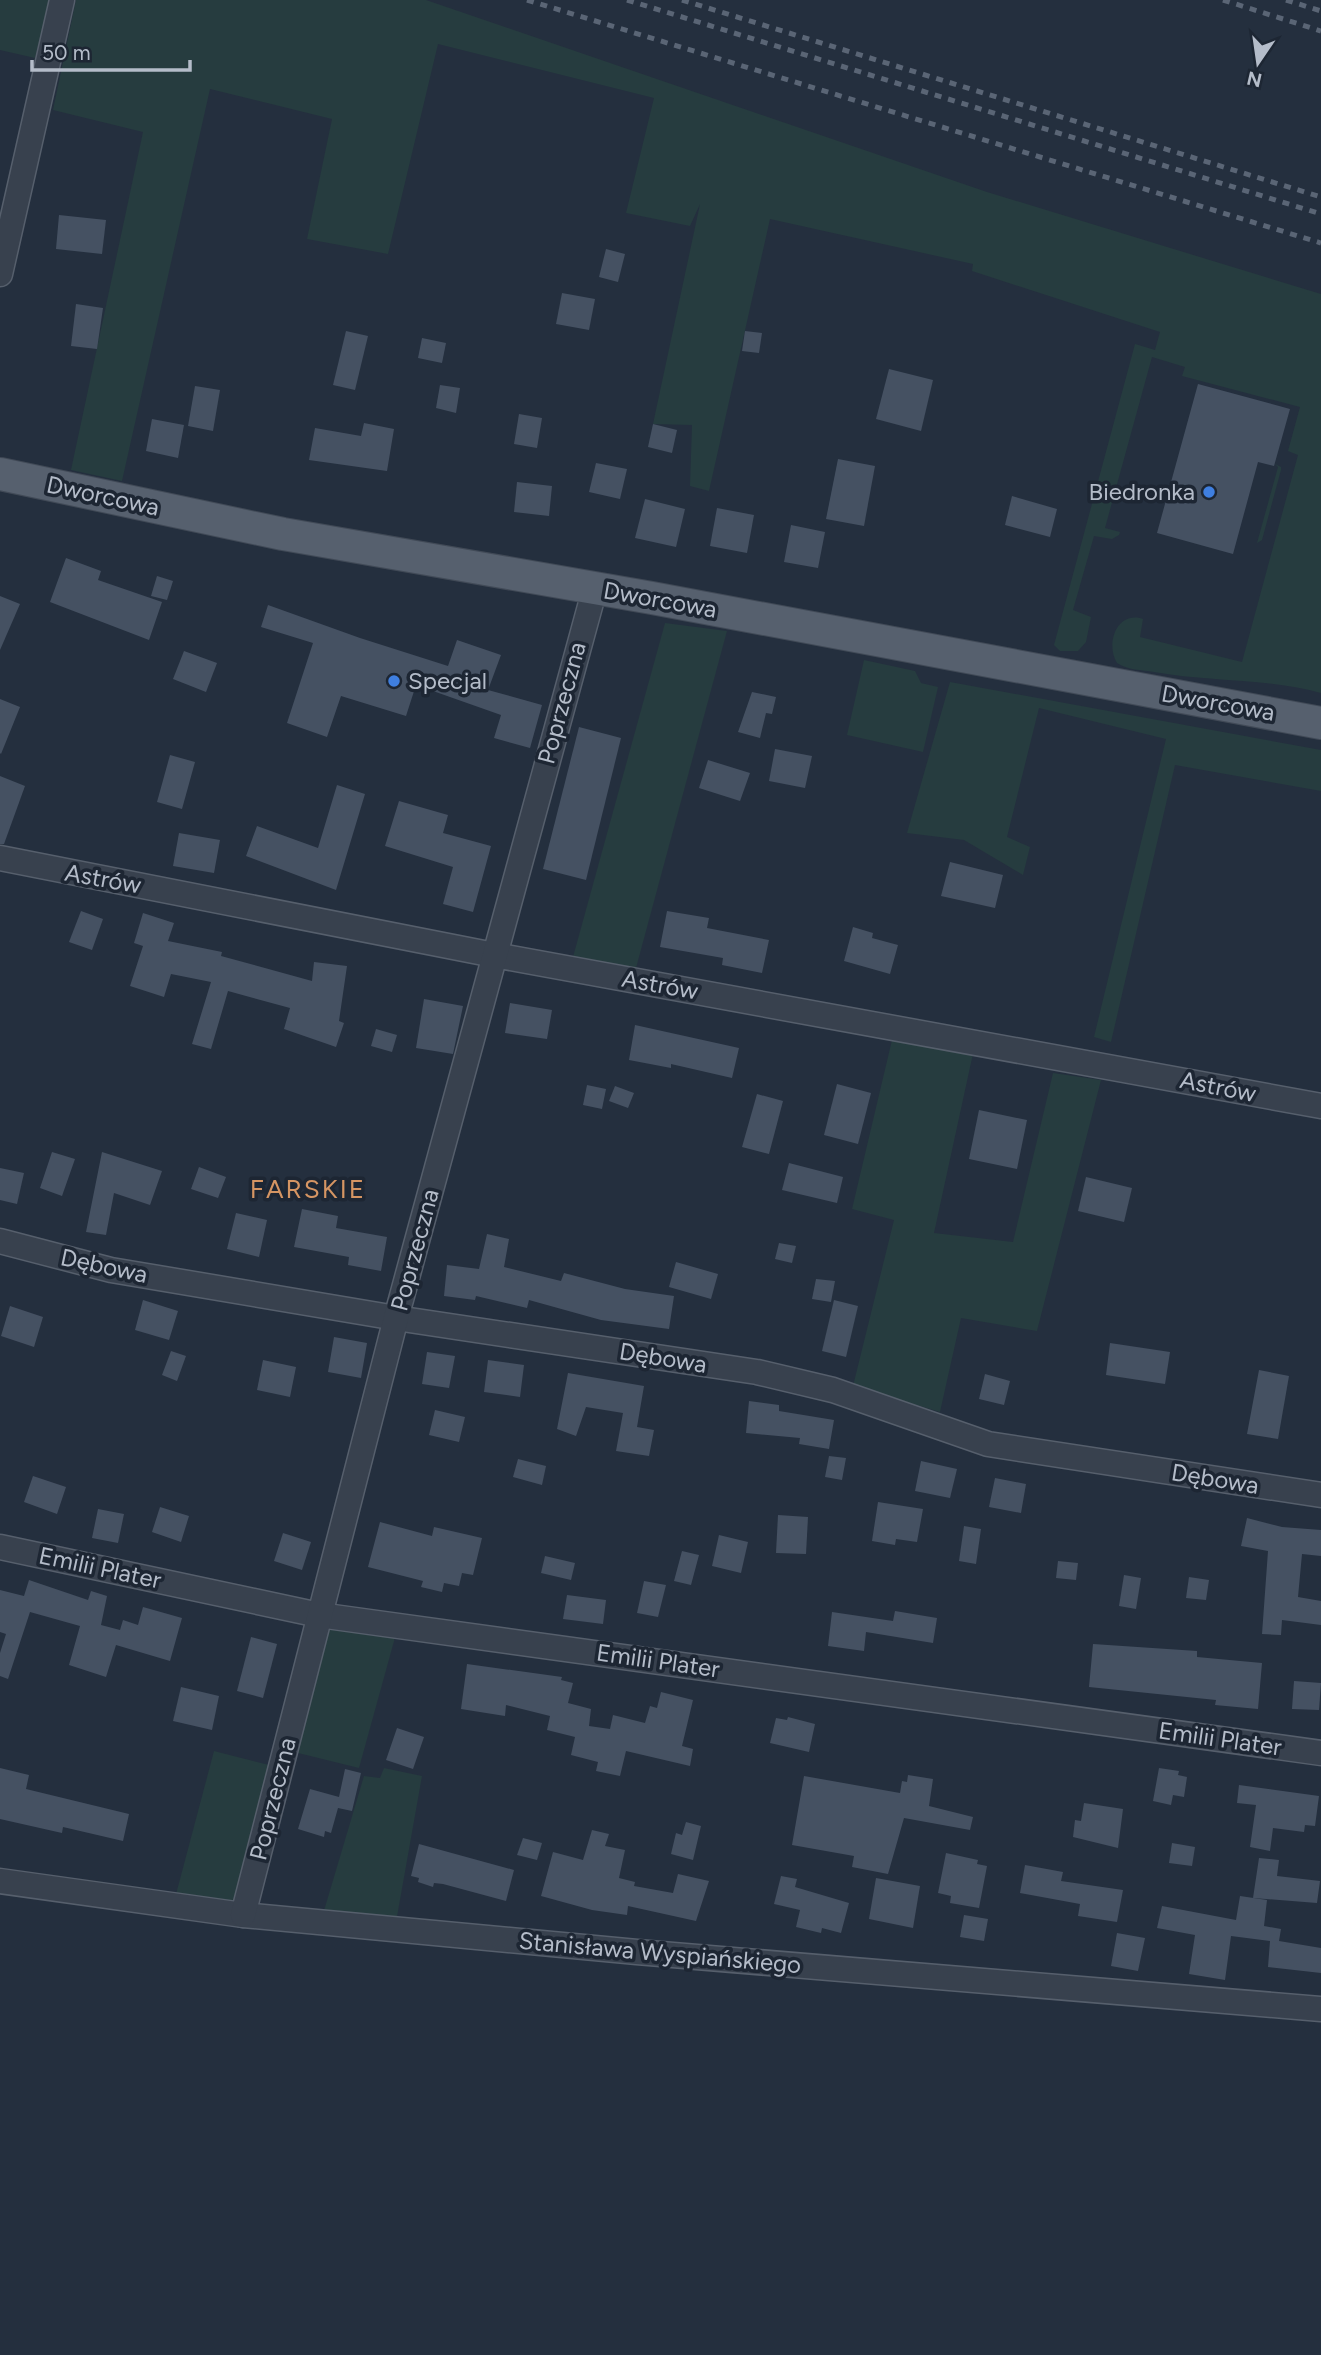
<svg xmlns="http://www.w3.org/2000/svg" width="1321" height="2355" font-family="Figtree,sans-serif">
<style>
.green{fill:#263c3f}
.building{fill:#455162}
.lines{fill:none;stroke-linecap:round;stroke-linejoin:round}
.minor-casing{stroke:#565f6c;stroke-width:27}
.major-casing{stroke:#414a57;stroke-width:34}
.minor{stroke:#38414e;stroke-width:24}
.major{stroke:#56606e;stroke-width:32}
.rail{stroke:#5a6575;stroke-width:5;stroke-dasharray:7 7;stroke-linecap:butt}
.shop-dot{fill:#3f7fe0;stroke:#1d2633;stroke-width:2.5}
.labels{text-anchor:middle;stroke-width:7;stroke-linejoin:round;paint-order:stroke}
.poi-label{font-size:24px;fill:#b4bcc9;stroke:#1d2633;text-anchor:end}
.street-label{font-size:24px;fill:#b4bcc9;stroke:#1d2633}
.neighbourhood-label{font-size:26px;letter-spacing:2px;fill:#d59563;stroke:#1d2633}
</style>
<rect width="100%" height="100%" fill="#242f3e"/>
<!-- green -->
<g class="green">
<polygon points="0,0 51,0 35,58 0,50"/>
<path d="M 76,0 L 426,0 L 987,192 L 1321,294 L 1321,693 C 1266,678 1209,682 1154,672 C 1142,670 1127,670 1117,663 C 1105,644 1117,610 1143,619 L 1140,637 L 1242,662 L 1298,455 L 1288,451 L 1300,407 L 1182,376 L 1185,367 L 1152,357 L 1105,528 L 1120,532 L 1119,535 L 1112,539 L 1094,536 L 1073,610 L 1091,617 L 1086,642 L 1078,651 L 1060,651 L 1054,645 L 1135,344 L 1155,350 L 1160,332 L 972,271 L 973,264 L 770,219 L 709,491 L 690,486 L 692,425 L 653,424 L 700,204 L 690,226 L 626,213 L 654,98 L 438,44 L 388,254 L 307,239 L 332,119 L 210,89 L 122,481 L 71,470 L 143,132 L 53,110 Z"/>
<polygon points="1275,464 1281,467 1281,470 1262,540 1257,543 1278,467"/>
<polygon points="665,623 727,631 636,968 573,957"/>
<polygon points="864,660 915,671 921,683 938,687 923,752 847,735"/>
<polygon points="950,682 1321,750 1321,791 1175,765 1111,1042 1094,1037 1166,739 1039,708 1007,837 1030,847 1023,875 964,840 907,833"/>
<polygon points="892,1040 974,1049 934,1233 1013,1242 1053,1073 1101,1080 1037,1331 961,1318 940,1412 853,1386 894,1220 852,1209"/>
<polygon points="334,1626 396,1634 359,1768 294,1752 326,1635"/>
<polygon points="214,1751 273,1766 238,1909 175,1898"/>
<polygon points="384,1768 422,1776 395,1928 323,1914 364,1776 380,1778"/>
</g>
<!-- building -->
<g class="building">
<polygon points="59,215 106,220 102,254 56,249"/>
<polygon points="606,249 625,254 618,282 599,277"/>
<polygon points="562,293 595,299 589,330 556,324"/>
<polygon points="76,304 103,308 97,349 71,346"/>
<polygon points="346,331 368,336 355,390 333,385"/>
<polygon points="745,331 762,333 759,353 742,351"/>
<polygon points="422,338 446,343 442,363 418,358"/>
<polygon points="889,369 933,380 921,431 876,419"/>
<polygon points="1198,384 1290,409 1274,466 1258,462 1233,554 1157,533"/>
<polygon points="440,385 460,388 456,413 436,408"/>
<polygon points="195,386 220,390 213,431 188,426"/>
<polygon points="519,414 542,418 537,448 514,444"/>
<polygon points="152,419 184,425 178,458 146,451"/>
<polygon points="364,423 394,429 387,471 309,460 315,428 361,436"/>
<polygon points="653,424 677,430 672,453 648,447"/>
<polygon points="838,459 875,466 864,526 826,519"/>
<polygon points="596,463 627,469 620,499 589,492"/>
<polygon points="517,482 552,486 549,516 514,512"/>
<polygon points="1012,496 1057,509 1050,537 1005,525"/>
<polygon points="645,499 685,509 676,547 635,538"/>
<polygon points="717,508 754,515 747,553 710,546"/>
<polygon points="791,525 825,532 818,568 784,562"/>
<polygon points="66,558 101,571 98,580 162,602 149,640 50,602"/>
<polygon points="157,576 173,581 167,600 151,596"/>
<polygon points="0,596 20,604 0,650"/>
<polygon points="268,605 360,638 448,666 457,640 501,655 488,690 542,705 530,748 494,738 501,715 416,685 406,716 341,696 327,737 287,723 313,643 261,627"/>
<polygon points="184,651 217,663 206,692 173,679"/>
<polygon points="752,692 776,697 772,714 766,713 760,738 738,732"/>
<polygon points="0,699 20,707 1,754 0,753"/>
<polygon points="579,727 621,738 586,880 543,869"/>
<polygon points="775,749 812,756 805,788 769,781"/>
<polygon points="170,755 195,762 182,809 157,802"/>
<polygon points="708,760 750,773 740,801 699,788"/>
<polygon points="0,776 25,786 4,844 0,844"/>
<polygon points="337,785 365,794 336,890 246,856 257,826 318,848"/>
<polygon points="399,801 448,815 443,833 491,846 473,912 443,904 453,867 385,846"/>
<polygon points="179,833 220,840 214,873 173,866"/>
<polygon points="950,862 1003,875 995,908 941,896"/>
<polygon points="81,911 103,919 92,950 69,942"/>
<polygon points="667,911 709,918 707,928 769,940 762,973 722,965 723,958 660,947"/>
<polygon points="143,913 174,923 168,941 222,952 221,956 312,981 314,962 347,966 339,1021 344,1023 336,1047 284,1029 290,1008 228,991 211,1049 192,1044 211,982 171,974 164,997 130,986 143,946 134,943"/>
<polygon points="853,927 873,933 872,938 898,945 890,974 844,961"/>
<polygon points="424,999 463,1006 453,1054 416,1048"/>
<polygon points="510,1003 552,1010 547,1039 505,1033"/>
<polygon points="635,1025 739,1048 732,1078 671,1064 671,1068 629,1060"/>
<polygon points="376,1029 397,1035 392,1052 371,1046"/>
<polygon points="837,1084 871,1093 858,1144 824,1135"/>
<polygon points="587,1085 606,1089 602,1109 583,1105"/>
<polygon points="615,1086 634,1093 628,1108 609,1101"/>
<polygon points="757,1094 783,1101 769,1154 742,1147"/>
<polygon points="979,1110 1027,1120 1017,1169 969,1159"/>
<polygon points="52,1152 75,1159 62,1196 40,1188"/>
<polygon points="102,1152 162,1171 150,1205 114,1193 106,1235 86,1232"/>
<polygon points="789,1163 843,1177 837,1203 782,1190"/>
<polygon points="199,1167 226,1177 218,1198 191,1189"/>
<polygon points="0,1168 24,1173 17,1204 0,1200"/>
<polygon points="1086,1177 1132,1188 1124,1222 1078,1211"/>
<polygon points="302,1209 338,1216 336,1228 387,1237 381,1271 348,1265 349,1257 294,1247"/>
<polygon points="236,1213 267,1220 259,1257 227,1249"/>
<polygon points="487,1234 509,1239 504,1267 561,1281 564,1273 625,1289 674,1296 669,1329 601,1320 529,1300 527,1308 476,1296 475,1300 444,1296 447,1265 479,1269"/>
<polygon points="779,1243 796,1246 792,1263 775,1259"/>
<polygon points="676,1262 718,1274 711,1299 669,1287"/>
<polygon points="816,1279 835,1281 831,1302 812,1299"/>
<polygon points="143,1300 178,1311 169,1340 135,1330"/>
<polygon points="834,1300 858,1306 846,1357 822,1351"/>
<polygon points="10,1306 43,1317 34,1347 1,1336"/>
<polygon points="334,1337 367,1343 361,1378 328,1372"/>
<polygon points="1110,1343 1170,1352 1165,1384 1106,1375"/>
<polygon points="171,1351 186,1356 177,1381 162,1375"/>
<polygon points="427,1352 455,1356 449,1388 422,1384"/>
<polygon points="263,1360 296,1367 290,1397 257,1390"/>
<polygon points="488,1360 524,1365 520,1397 484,1392"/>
<polygon points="1259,1370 1289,1376 1278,1439 1247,1434"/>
<polygon points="568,1373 644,1386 637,1427 654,1430 649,1456 616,1451 623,1413 586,1407 576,1436 557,1429"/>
<polygon points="985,1374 1010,1381 1004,1405 979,1399"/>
<polygon points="749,1401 779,1405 779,1411 834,1420 829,1449 799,1444 800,1438 746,1433"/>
<polygon points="435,1410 465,1417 459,1442 429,1435"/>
<polygon points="829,1456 846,1458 842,1480 825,1477"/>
<polygon points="518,1459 546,1466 542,1485 513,1477"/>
<polygon points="921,1461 957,1469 950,1498 915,1491"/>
<polygon points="33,1476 66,1487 57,1514 24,1502"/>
<polygon points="995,1478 1026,1484 1021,1513 989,1507"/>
<polygon points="878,1502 923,1509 917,1542 896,1539 895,1545 872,1541"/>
<polygon points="160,1507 189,1516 181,1542 152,1532"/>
<polygon points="98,1509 124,1514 118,1543 92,1538"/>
<polygon points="778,1515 808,1517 806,1554 776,1553"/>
<polygon points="1247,1518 1282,1527 1321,1530 1321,1556 1302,1554 1298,1597 1321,1601 1321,1625 1282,1620 1281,1635 1262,1634 1268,1551 1241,1546"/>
<polygon points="380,1522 432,1536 434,1527 482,1538 473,1575 462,1573 459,1586 444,1583 442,1592 421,1587 423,1581 368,1567"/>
<polygon points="964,1526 981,1529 976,1564 959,1561"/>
<polygon points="283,1533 311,1542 302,1570 274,1561"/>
<polygon points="719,1535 748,1542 741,1573 712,1566"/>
<polygon points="682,1551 699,1555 691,1585 674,1581"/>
<polygon points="545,1556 575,1563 571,1580 541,1573"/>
<polygon points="1058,1561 1078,1563 1076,1580 1056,1578"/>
<polygon points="1124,1575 1141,1578 1136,1609 1119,1606"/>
<polygon points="1189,1577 1209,1580 1206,1600 1186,1598"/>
<polygon points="29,1580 88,1600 91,1591 107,1596 101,1625 120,1630 123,1620 138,1625 143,1607 182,1618 170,1661 116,1645 106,1677 69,1665 80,1626 30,1612 8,1679 0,1676 0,1653 6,1634 0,1632 0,1590 24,1596"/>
<polygon points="644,1581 666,1585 658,1617 637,1613"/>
<polygon points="567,1595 606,1600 603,1624 563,1619"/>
<polygon points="895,1611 937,1618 933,1643 866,1632 864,1651 828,1646 832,1612 893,1621"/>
<polygon points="251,1637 277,1644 263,1698 237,1691"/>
<polygon points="1093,1644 1197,1651 1197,1657 1262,1663 1258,1709 1215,1705 1216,1700 1089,1687"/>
<polygon points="467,1664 562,1677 561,1680 573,1683 568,1703 591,1709 589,1726 610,1729 613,1715 645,1723 650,1706 657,1708 661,1692 693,1700 682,1746 693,1749 690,1766 626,1751 620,1776 596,1771 598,1762 571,1755 575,1737 547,1730 550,1716 506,1705 505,1716 461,1709"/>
<polygon points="1294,1681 1321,1683 1319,1710 1292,1709"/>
<polygon points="181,1687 219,1696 212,1730 173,1721"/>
<polygon points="788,1717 815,1724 809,1752 770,1743 776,1718 787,1720"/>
<polygon points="397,1728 424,1737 413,1769 386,1760"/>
<polygon points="0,1768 29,1775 26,1789 129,1814 123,1841 63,1827 62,1833 0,1819"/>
<polygon points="1159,1768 1179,1771 1178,1775 1187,1777 1184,1797 1173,1795 1171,1805 1153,1801"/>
<polygon points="345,1769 361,1773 352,1811 338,1808 331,1833 325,1831 324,1837 298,1829 310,1789 339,1797"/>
<polygon points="908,1775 933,1779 929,1806 973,1817 970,1830 904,1818 888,1874 852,1867 854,1856 792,1845 804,1776 900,1793 902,1781 907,1782"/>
<polygon points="1239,1785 1319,1796 1315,1826 1305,1825 1304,1832 1273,1828 1270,1851 1250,1847 1256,1805 1237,1803"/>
<polygon points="1084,1803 1123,1809 1118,1848 1073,1837 1075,1820 1081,1821"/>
<polygon points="686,1822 701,1826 693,1860 671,1854 676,1833 682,1835"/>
<polygon points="592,1830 609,1834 605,1846 625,1850 619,1878 635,1882 634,1886 673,1893 678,1874 709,1881 696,1921 628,1906 627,1915 592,1910 541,1896 553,1852 583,1860"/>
<polygon points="523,1838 542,1843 537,1860 517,1855"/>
<polygon points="1172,1843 1195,1847 1192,1866 1169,1863"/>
<polygon points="419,1844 514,1870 506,1901 443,1884 434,1883 433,1887 418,1882 419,1878 411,1876"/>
<polygon points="946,1853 978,1860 977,1864 987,1866 979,1908 950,1903 951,1896 938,1893"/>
<polygon points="1259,1858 1279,1860 1277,1876 1320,1881 1317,1903 1253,1898"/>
<polygon points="1025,1865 1063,1872 1061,1881 1123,1890 1117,1922 1078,1916 1080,1904 1020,1893"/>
<polygon points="781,1876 797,1879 795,1887 849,1903 841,1933 822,1928 821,1933 796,1927 800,1910 774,1904"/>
<polygon points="876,1878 920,1886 913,1928 869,1919"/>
<polygon points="1240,1896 1267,1900 1264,1926 1281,1929 1279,1941 1321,1948 1321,1973 1268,1967 1270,1941 1231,1936 1225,1980 1189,1974 1195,1935 1157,1928 1162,1906 1236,1920"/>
<polygon points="964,1915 988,1919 984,1941 960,1937"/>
<polygon points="1117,1933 1145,1938 1138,1971 1111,1966"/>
</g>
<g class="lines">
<!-- minor casing -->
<g class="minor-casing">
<g id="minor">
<polyline points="0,274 62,0"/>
<polyline points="0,858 494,955 1321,1106"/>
<polyline points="0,1241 111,1270 396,1318 757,1372 833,1390 988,1444 1321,1495"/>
<polyline points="0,1547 319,1615 1321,1753"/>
<polyline points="0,1881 243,1915 637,1952 1321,2009"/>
<polyline points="243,1915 396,1318 595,588"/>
</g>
</g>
<!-- major casing -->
<g class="major-casing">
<polyline id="major" points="0,474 283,534 652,598 1321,723"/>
</g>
<!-- minor -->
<use href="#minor" class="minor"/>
<!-- major -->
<use href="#major" class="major"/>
<!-- rail -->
<g class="rail">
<polyline points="527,0 1321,243"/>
<polyline points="627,0 1321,214"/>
<polyline points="682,0 1321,197"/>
<polyline points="1223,0 1321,31"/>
<polyline points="1286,0 1321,11"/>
</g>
</g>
<!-- markers -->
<g class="shop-dot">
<circle cx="1209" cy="492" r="7"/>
<circle cx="394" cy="681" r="7"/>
</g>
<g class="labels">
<!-- poi labels -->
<g class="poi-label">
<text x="1195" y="500">Biedronka</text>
<text x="408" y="689" text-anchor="start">Specjal</text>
</g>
<!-- street labels -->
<g class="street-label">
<text transform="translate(103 496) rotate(12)" y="8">Dworcowa</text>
<text transform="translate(660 600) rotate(10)" y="8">Dworcowa</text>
<text transform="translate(562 703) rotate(-75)" y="8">Poprzeczna</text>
<text transform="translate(1218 703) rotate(10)" y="8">Dworcowa</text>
<text transform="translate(103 879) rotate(10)" y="8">Astrów</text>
<text transform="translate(660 985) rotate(10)" y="8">Astrów</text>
<text transform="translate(1218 1087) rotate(11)" y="8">Astrów</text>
<text transform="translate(415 1250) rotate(-75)" y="8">Poprzeczna</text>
<text transform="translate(104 1266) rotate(12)" y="8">Dębowa</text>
<text transform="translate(663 1358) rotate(9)" y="8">Dębowa</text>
<text transform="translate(1215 1479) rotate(9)" y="8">Dębowa</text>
<text transform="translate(100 1568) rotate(12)" y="8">Emilii Plater</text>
<text transform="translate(658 1661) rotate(8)" y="8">Emilii Plater</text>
<text transform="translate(1220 1739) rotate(8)" y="8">Emilii Plater</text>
<text transform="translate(273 1799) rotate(-76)" y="8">Poprzeczna</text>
<text transform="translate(660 1953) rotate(5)" y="8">Stanisława Wyspiańskiego</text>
</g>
<!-- neighbourhood labels -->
<g class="neighbourhood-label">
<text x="308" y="1198">FARSKIE</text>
</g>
</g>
<!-- north arrow -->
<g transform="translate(1258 63) rotate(193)" stroke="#1d2633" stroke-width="5" paint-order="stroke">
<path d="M0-5L12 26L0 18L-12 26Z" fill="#b4bcc9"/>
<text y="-10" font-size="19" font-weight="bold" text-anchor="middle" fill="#b4bcc9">N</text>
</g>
<!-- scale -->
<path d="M32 60v10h158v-10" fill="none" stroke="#b4bcc9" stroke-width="3.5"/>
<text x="42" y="60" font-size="21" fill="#b4bcc9" stroke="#1d2633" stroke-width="5" paint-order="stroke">50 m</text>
</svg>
